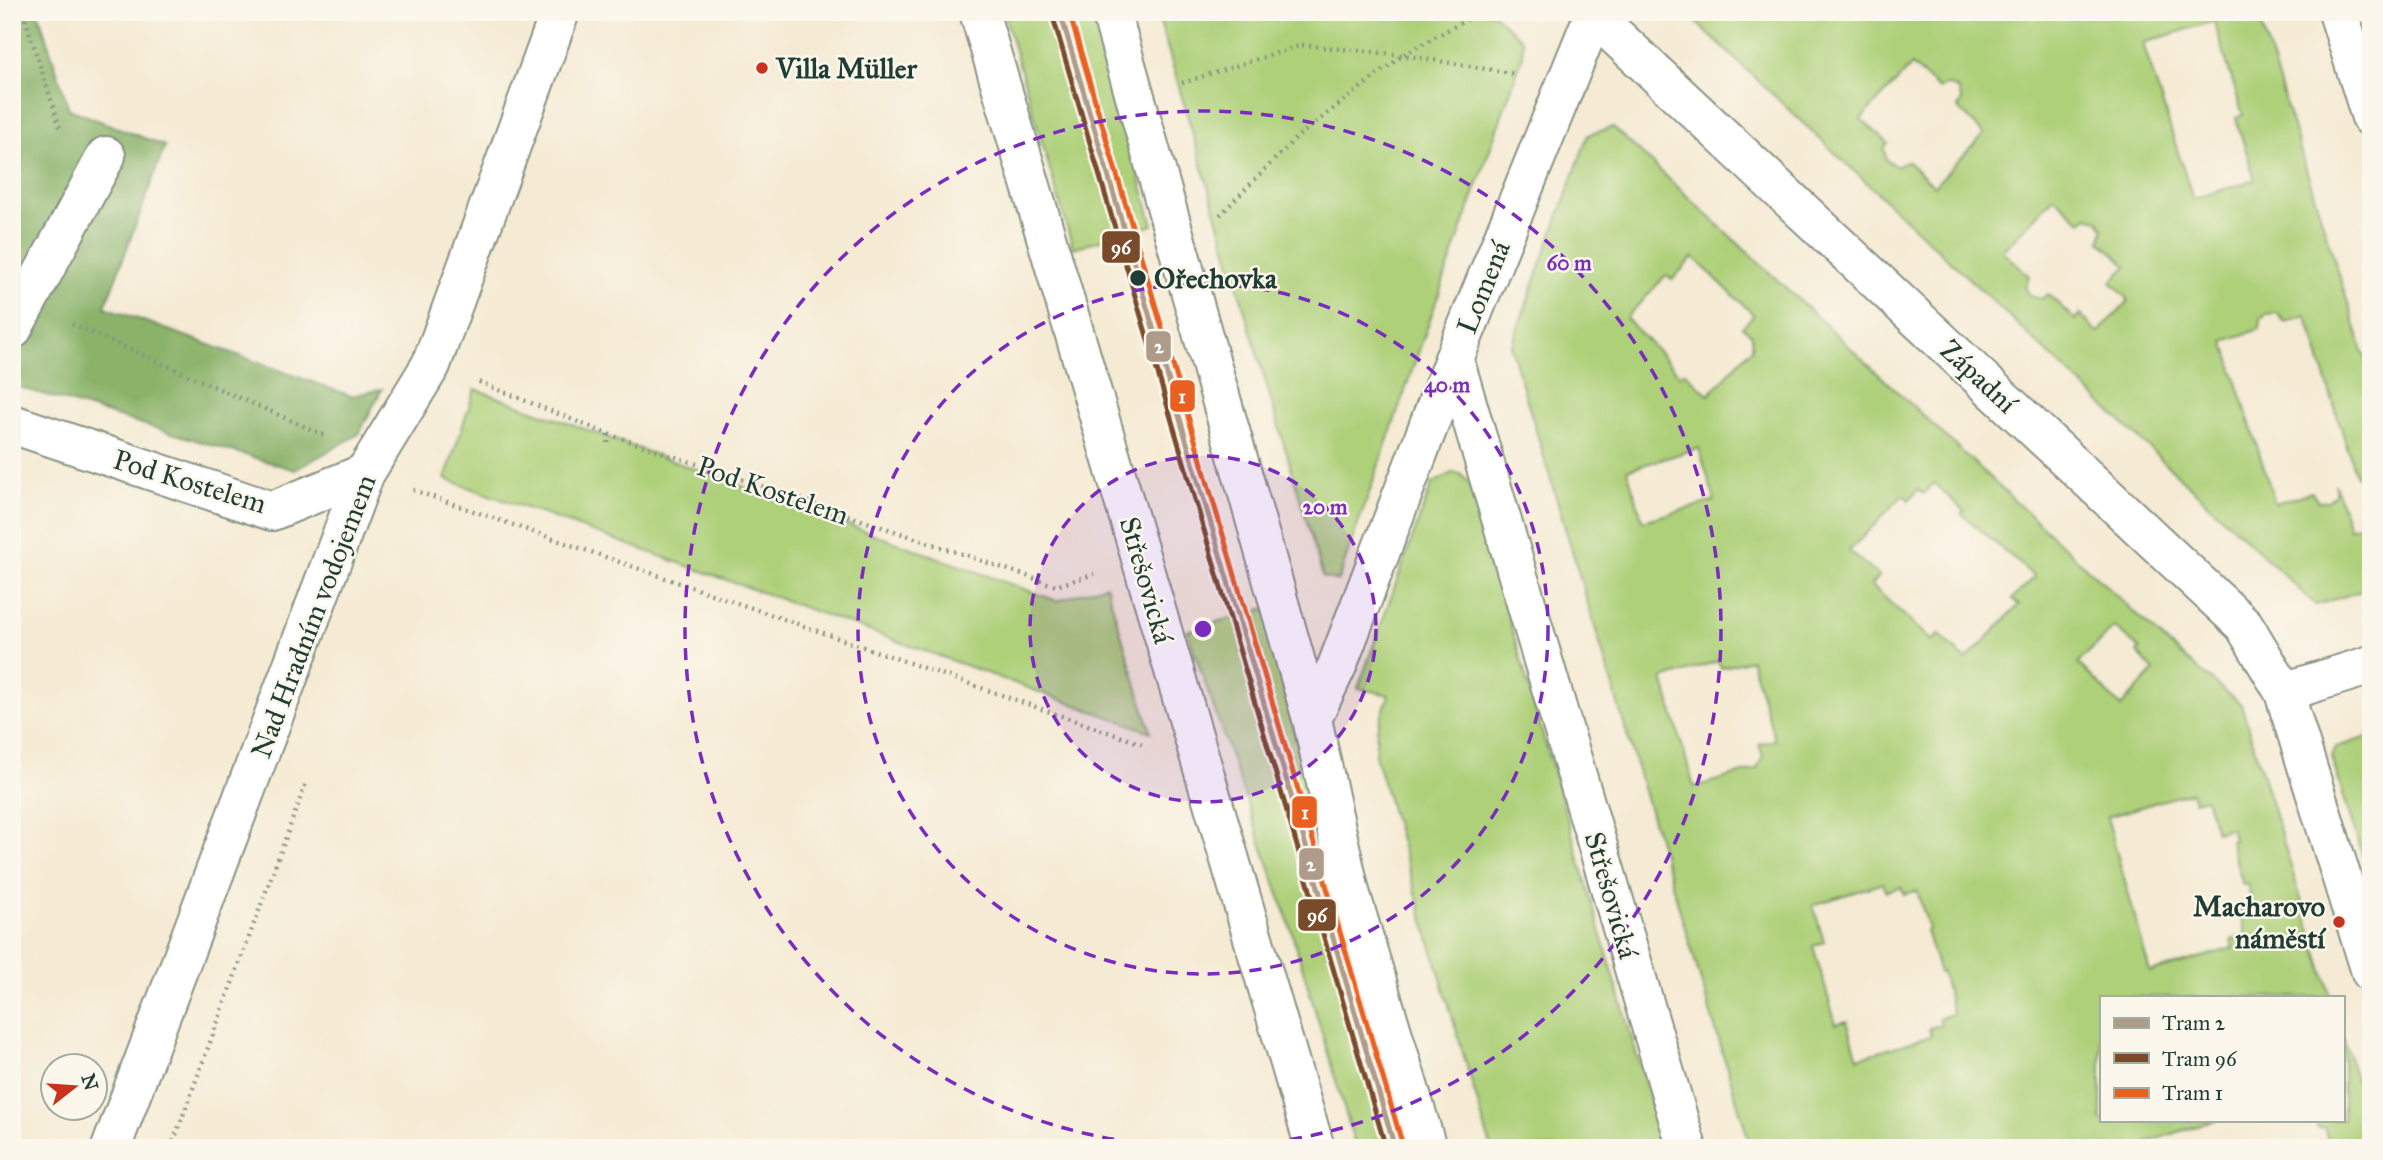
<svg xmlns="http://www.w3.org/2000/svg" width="2383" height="1160" font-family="'IM FELL Great Primer',serif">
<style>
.green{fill:#aed079;stroke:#668656;stroke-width:2;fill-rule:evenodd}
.forest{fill:#8ab269;stroke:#54784e;stroke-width:2}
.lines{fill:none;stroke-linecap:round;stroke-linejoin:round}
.minor-casing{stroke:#8a9484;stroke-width:42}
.path{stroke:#8a9484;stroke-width:4.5;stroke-dasharray:2 5;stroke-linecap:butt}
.minor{stroke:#fff;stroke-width:38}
.tram-1-casing{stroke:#fbf7ec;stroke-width:10}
.tram-2-casing{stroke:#fbf7ec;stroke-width:10}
.tram-3-casing{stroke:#fbf7ec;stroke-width:10}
.tram-1{stroke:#ae9b8a;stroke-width:5}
.tram-2{stroke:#7a4b2a;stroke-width:5}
.tram-3{stroke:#e96020;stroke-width:5}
.ring{fill:none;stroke:#7b2cbf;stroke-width:3.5;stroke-dasharray:12 9}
.poi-dot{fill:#c8321e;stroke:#fbf7ec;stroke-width:2.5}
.stop-dot{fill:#1f3d34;stroke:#fbf7ec;stroke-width:2.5}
.labels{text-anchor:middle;stroke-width:5;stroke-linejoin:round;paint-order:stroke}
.poi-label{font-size:28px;font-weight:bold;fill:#1f3d34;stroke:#fbf7ec;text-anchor:start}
.stop-label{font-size:28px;font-weight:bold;fill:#1f3d34;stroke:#fbf7ec;text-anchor:start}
.street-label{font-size:28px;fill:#1f3d34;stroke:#fbf7ec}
.centre{fill:#7b2cbf;stroke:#fbf7ec;stroke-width:3.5}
.ring-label{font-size:21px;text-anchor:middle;font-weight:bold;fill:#7b2cbf;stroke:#fbf7ec;stroke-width:5;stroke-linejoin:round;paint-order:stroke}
.line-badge{stroke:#fbf7ec;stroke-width:2.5}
.badge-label{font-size:19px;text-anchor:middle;font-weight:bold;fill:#fff}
</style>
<rect width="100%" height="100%" fill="#fbf7ec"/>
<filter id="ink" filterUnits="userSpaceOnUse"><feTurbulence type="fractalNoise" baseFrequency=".0143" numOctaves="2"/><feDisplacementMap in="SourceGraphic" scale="14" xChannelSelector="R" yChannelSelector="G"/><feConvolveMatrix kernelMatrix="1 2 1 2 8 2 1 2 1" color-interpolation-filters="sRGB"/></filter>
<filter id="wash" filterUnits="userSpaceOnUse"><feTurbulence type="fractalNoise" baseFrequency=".00686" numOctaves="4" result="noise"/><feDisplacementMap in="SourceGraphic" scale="28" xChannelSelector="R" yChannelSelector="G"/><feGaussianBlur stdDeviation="1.57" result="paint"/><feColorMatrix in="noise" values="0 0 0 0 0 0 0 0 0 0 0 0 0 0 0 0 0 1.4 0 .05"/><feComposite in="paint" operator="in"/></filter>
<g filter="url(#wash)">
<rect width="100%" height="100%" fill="#f5ead3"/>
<!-- green -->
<g class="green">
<polygon points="1018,12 1019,15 1028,12 1092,12 1153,225 1073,248 1004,13"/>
<polygon points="1157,12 1492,12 1522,40 1523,55 1338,581 1323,577"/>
<path d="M 1685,12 L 2257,12 L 2371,377 L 2371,472 L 2356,476 L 2306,315 L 2285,322 L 2277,313 L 2266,314 L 2261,318 L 2260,329 L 2224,341 L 2275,503 L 2312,492 L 2318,501 L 2328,501 L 2335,494 L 2335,484 L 2349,528 L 2371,521 L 2371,588 L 2316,605 ZM 2214,21 L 2243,115 L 2236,118 L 2255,180 L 2193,199 L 2143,43 ZM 1912,65 L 1939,89 L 1946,85 L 1958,89 L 1962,100 L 1958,108 L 1984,134 L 1934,186 L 1907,161 L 1897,166 L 1886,160 L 1884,148 L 1888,143 L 1861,119 ZM 2054,197 L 2081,222 L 2087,217 L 2099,220 L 2104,230 L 2100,241 L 2127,266 L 2111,282 L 2129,300 L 2098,333 L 2080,314 L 2075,320 L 2048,294 L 2041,299 L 2030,296 L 2025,287 L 2029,276 L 2002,251 Z"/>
<path d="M 1613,127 L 2177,652 L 2241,704 L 2331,997 L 2101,997 L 2101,1120 L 2216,1120 L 2147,1142 L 2148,1148 L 1751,1148 L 1511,347 L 1588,135 ZM 1693,257 L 1754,315 L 1742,327 L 1752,335 L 1752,348 L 1709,395 L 1684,372 L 1680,375 L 1626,318 L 1666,275 L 1672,280 ZM 1699,448 L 1715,501 L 1643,521 L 1627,470 ZM 1934,483 L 1964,511 L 1962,514 L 2035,577 L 2012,599 L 2019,605 L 1966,660 L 1939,634 L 1932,641 L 1871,585 L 1879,576 L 1849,551 L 1903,495 L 1909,500 L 1918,489 L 1924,494 ZM 2114,627 L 2140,649 L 2137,652 L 2154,671 L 2121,707 L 2078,663 ZM 1751,660 L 1775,740 L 1759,744 L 1763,756 L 1757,769 L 1694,787 L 1663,679 L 1718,661 L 1721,668 ZM 2191,792 L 2194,801 L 2206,798 L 2216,832 L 2231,828 L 2234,840 L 2230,841 L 2243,885 L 2247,884 L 2252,901 L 2239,906 L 2246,935 L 2231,940 L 2233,948 L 2150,972 L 2107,817 ZM 1883,883 L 1886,891 L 1901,887 L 1904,894 L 1917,891 L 1929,929 L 1926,931 L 1939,973 L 1942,972 L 1953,1014 L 1939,1018 L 1941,1025 L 1929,1028 L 1931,1036 L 1858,1058 L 1847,1021 L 1836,1024 L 1813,946 L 1824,942 L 1813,905 Z"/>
<polygon points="475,389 1057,601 1106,585 1151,732 445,479"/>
<polygon points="1452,473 1461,474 1469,483 1664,1148 1491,1148 1375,755 1377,729 1389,695 1358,688 1432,484"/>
<polygon points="1266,608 1322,854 1412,1148 1356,1148 1290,926 1187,631"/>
<polygon points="2371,736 2371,883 2331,756 2336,747"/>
<polygon points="2343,1037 2371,1128 2371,1148 2330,1148 2324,1127 2318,1129 2315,1120 2343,1120"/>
</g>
<!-- forest -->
<polygon class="forest" points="12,12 38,12 69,109 165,146 105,307 351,396 382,389 359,434 295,470 12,385"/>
</g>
<g filter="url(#ink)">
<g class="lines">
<!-- minor casing -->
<g class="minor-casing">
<g id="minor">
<path d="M 979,12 C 1093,390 1200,770 1315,1148"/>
<polyline points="1111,12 1312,719 1350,892 1427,1148"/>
<polyline points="1590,12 2244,625 2284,692 2371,972"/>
<polyline points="2338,12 2371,117"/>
<polyline points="12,330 106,156"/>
<polyline points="1454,359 1687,1148"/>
<polyline points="12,424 272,511 365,473"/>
<polyline points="2284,692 2371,665"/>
<polyline points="1312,719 1337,666 1454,359 1595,12"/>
<polyline points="111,1148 365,473 431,365 560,12"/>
</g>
</g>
<!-- path -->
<g class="path">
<polyline points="23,12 61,131"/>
<polyline points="1182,83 1302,45 1403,55 1516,74"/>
<polyline points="1220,215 1297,137 1403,55 1480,12"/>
<polyline points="72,324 324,435"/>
<polyline points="479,382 608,434 1056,586 1094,574"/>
<polyline points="608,434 608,444"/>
<polyline points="413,490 1142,744"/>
<polyline points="171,1148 306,783"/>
</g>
<!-- minor -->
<use href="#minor" class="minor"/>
<!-- tram-1 casing -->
<g class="tram-1-casing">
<polyline id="tram-1" points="1060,12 1395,1148"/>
</g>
<!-- tram-2 casing -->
<g class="tram-2-casing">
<polyline id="tram-2" points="1052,14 1386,1148"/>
</g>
<!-- tram-3 casing -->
<g class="tram-3-casing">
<polyline id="tram-3" points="1069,12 1403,1146"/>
</g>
<!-- tram-1 -->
<use href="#tram-1" class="tram-1"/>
<!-- tram-2 -->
<use href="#tram-2" class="tram-2"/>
<!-- tram-3 -->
<use href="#tram-3" class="tram-3"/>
</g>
</g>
<!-- distance rings -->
<circle cx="1203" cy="629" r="173" fill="#7b2cbf" fill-opacity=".12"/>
<g class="ring">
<circle cx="1203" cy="629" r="173"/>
<circle cx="1203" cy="629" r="345"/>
<circle cx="1203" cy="629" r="518"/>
</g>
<!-- markers -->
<g class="poi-dot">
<circle cx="762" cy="68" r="7"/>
<circle cx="2339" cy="922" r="7"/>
</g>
<circle class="stop-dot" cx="1138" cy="278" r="9"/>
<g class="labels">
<!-- poi labels -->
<g class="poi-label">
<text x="776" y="78">Villa Müller</text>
<text x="2325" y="916" text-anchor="end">Macharovo<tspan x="2325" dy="32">náměstí</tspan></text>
</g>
<!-- stop labels -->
<g class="stop-label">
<text x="1154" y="288">Ořechovka</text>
</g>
<!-- street labels -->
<g class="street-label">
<text transform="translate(1483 287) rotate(-68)" y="10">Lomená</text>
<text transform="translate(1979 376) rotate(43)" y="10">Západní</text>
<text transform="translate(190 481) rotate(17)" y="10">Pod Kostelem</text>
<text transform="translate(773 490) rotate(19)" y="10">Pod Kostelem</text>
<text transform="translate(1147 580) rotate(74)" y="10">Střešovická</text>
<text transform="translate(313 616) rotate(-69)" y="10">Nad Hradním vodojemem</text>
<text transform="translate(1612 895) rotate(74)" y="10">Střešovická</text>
</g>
</g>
<circle cx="1203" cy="629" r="10" class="centre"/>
<g class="ring-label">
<text x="1569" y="270">60 m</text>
<text x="1447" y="392">40 m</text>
<text x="1325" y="514">20 m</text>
</g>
<g class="line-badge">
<rect x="1101" y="230" width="40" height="34" rx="7" fill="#7a4b2a"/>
<rect x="1145" y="330" width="27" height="33" rx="7" fill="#ae9b8a"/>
<rect x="1169" y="379" width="27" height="34" rx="7" fill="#e96020"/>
<rect x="1291" y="795" width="27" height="34" rx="7" fill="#e96020"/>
<rect x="1298" y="847" width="27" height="34" rx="7" fill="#ae9b8a"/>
<rect x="1297" y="898" width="40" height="34" rx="7" fill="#7a4b2a"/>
</g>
<g class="badge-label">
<text x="1121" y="254">96</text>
<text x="1159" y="353">2</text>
<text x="1182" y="403">1</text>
<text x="1305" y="819">1</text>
<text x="1311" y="871">2</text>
<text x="1317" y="922">96</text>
</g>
<!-- margin -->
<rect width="2383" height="1160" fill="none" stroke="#fbf7ec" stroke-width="42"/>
<!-- legend -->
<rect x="2100" y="996" width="245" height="126" fill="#fbf7ec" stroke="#a3ada2" stroke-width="2"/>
<rect x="2114" y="1018" width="35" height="10" fill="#ae9b8a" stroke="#a3ada2" stroke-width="2"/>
<text x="2162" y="1030" font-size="21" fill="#1f3d34">Tram 2</text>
<rect x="2114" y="1053" width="35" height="10" fill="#7a4b2a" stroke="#a3ada2" stroke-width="2"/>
<text x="2162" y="1066" font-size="21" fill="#1f3d34">Tram 96</text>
<rect x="2114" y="1088" width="35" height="10" fill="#e96020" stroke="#a3ada2" stroke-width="2"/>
<text x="2162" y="1100" font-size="21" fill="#1f3d34">Tram 1</text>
<!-- north arrow -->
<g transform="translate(74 1087) rotate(73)"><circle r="33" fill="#fbf7ec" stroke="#a3ada2" stroke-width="2"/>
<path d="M0-5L12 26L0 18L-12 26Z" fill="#c8321e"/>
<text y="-10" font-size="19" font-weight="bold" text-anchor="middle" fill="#1f3d34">N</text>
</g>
</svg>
